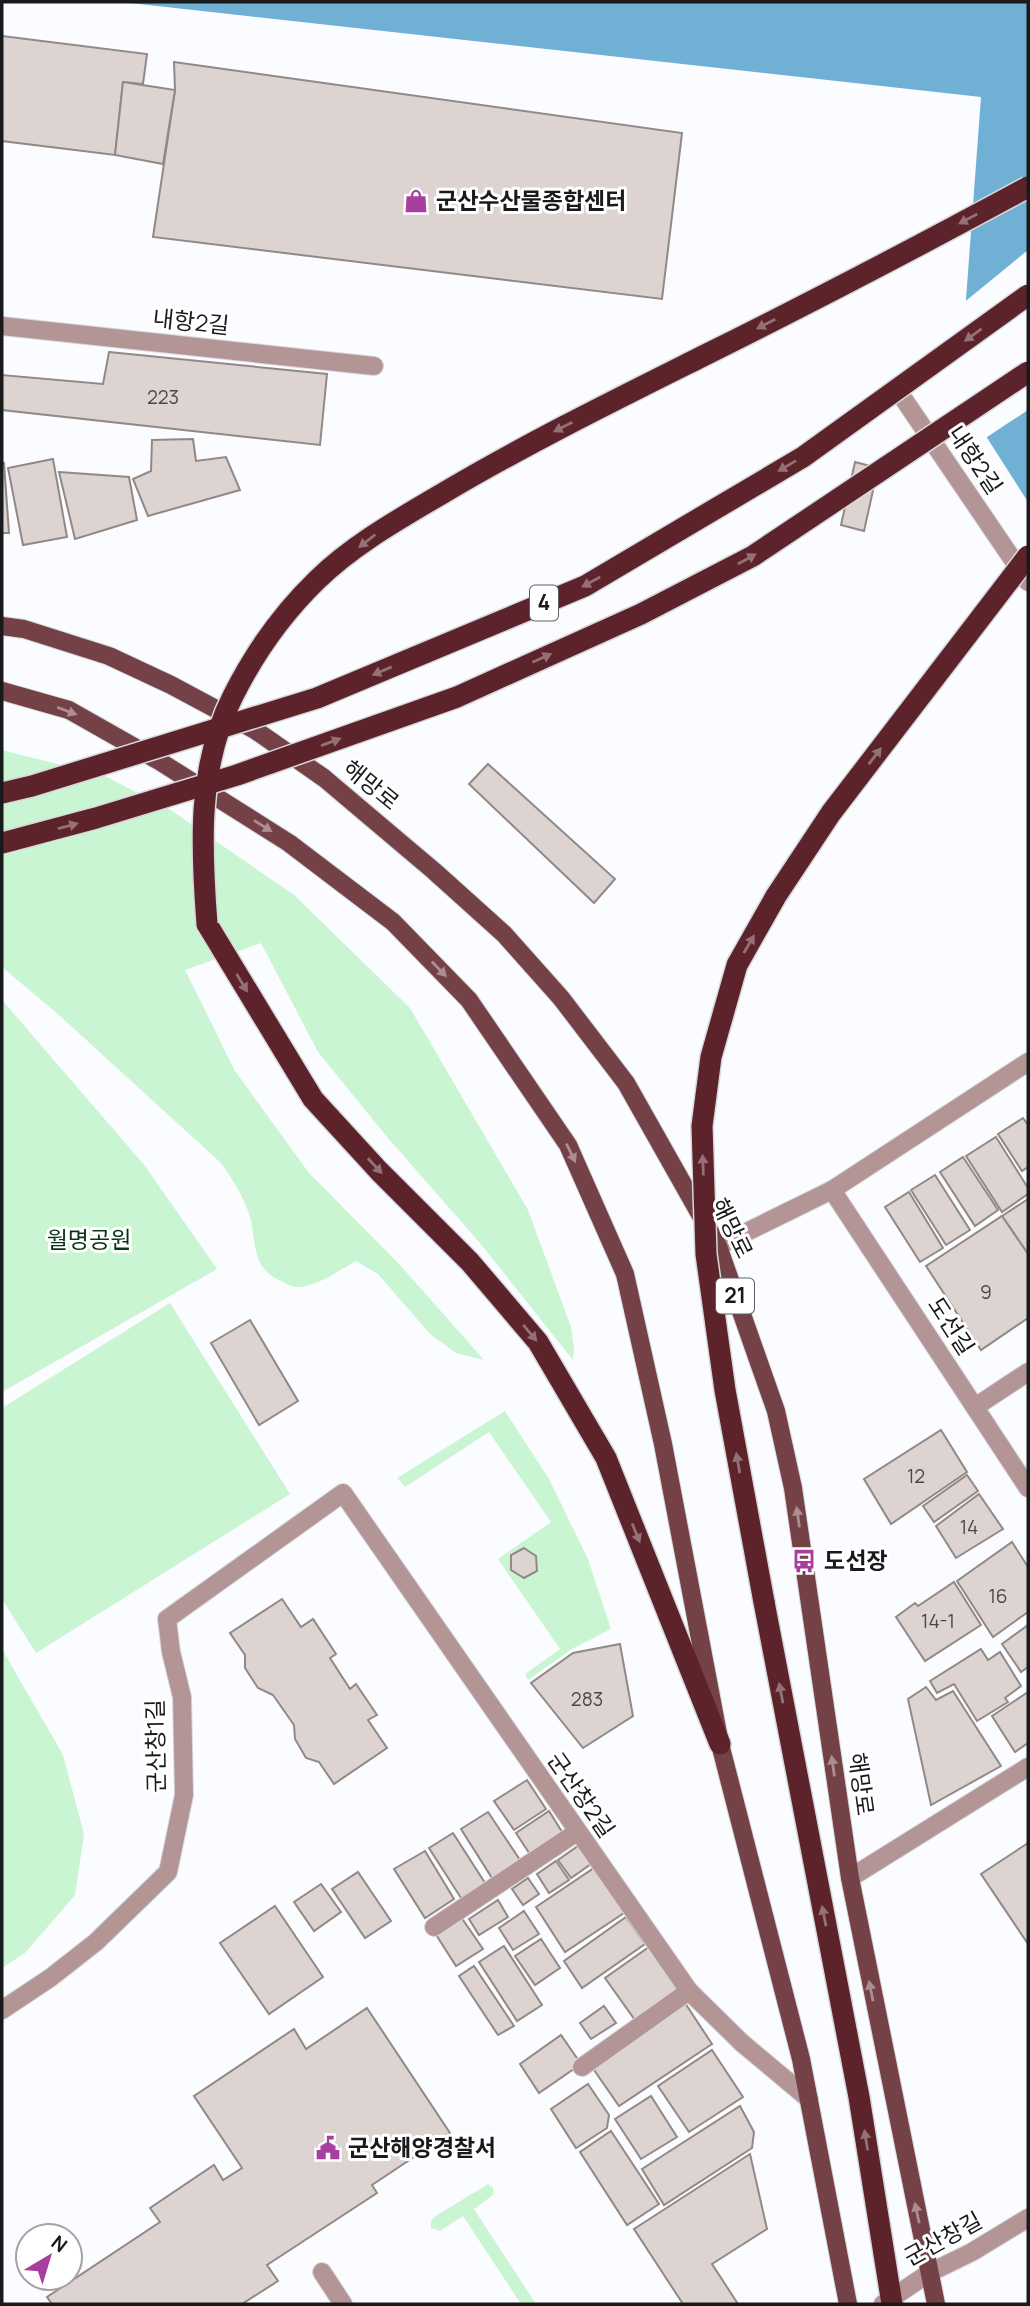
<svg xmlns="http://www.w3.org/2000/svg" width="1030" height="2306" font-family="Manrope,'Noto Sans KR',sans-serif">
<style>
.green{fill:#c9f5d2}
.water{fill:#70b0d4}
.pier{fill:#fafcff}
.building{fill:#ddd4d1;stroke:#928987;stroke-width:2}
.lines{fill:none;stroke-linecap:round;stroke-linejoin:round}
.minor-casing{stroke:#d6d8db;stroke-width:20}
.major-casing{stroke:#d6d8db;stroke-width:20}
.highway-casing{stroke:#d6d8db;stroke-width:24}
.minor{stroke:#b49596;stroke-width:18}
.major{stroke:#744146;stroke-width:18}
.highway{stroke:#5c232b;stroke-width:21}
.highway-bridge-casing{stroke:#d6d8db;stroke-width:24;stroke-linecap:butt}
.highway-bridge{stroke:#5c232b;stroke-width:21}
.oneway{fill:#957075}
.oneway2{fill:#ac8d90}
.labels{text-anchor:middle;stroke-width:6;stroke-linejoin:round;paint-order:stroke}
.number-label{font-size:19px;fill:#494849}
.shield{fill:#fff;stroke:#5d5f60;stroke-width:2}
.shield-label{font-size:21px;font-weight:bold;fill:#181a1c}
.poi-label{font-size:23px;font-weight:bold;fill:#181a1c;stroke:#fff;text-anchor:start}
.street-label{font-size:23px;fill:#181a1c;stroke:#fff}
.park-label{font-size:23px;fill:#083418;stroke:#fff}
</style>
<rect width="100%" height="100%" fill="#fafcff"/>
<!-- green -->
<g class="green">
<path d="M 2,750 L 105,776 L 172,811 L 294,895 L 410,1008 L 528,1210 L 571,1327 L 574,1349 L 573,1360 L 480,1243 L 388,1138 L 318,1052 L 261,943 L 185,970 L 235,1071 L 309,1173 L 400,1265 L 484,1360 L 456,1353 L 430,1334 L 378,1274 L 356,1261 C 339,1270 316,1288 296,1287 C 292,1287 285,1283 281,1281 C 248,1267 258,1237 248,1211 C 242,1194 232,1179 222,1164 L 59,1015 L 2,967 Z"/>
<polygon points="2,1000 145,1166 217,1269 2,1392"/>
<polygon points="170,1303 290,1494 36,1653 2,1599 2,1408"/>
<polygon points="505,1411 549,1479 588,1559 611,1629 572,1649 528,1680 525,1674 560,1649 498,1559 551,1522 489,1432 405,1487 397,1478"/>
<polygon points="2,1649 63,1755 84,1834 75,1895 25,1953 2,1968"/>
<polygon points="488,2184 493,2188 493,2195 474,2209 536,2304 521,2304 463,2216 440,2231 431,2228 431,2221 434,2217"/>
</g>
<!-- water -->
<polygon class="water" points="121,2 1028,2 1028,502 959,394 981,97"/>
<!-- pier -->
<polygon class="pier" points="1028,250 1028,410 984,439 955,394 962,304"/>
<!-- building -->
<g class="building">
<polygon points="2,36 147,54 143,84 123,82 115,155 2,141"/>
<polygon points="174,62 682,133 662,299 153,237 175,90"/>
<polygon points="123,82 175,90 163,164 115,155"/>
<polygon points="109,352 327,374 320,445 2,410 2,375 103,384"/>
<polygon points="193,439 196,461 226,457 240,490 148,516 133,479 151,471 152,440"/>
<polygon points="53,459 67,537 23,545 8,468"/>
<polygon points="855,462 878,468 864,531 841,525"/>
<polygon points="2,463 4,463 9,533 2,533"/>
<polygon points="59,472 129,477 137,520 75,539"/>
<polygon points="488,764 615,879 594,903 469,784"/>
<polygon points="1023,1118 1028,1125 1028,1167 1022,1171 998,1134"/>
<polygon points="996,1137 1028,1188 1028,1194 1002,1212 966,1156"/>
<polygon points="963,1157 998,1210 975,1226 940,1172"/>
<polygon points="935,1175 970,1230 946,1245 911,1190"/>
<polygon points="909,1192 943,1248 920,1262 885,1207"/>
<polygon points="1028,1199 1028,1254 1002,1216"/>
<polygon points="1002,1216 1028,1254 1028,1318 981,1350 926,1266"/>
<polygon points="250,1320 298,1401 259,1425 211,1343"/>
<polygon points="941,1430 967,1472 891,1524 864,1479"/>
<polygon points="967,1475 978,1491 934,1522 923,1506"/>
<polygon points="979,1494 1003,1529 956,1558 936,1526"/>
<polygon points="1012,1542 1028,1567 1028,1612 993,1637 957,1581"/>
<polygon points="524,1548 536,1556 537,1571 524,1578 511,1570 511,1555"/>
<polygon points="954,1582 981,1625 925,1661 896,1617 915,1603 918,1606"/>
<polygon points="282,1599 301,1627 313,1619 336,1654 330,1658 350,1689 356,1684 377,1715 368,1720 387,1748 334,1784 319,1762 306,1758 295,1739 294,1725 273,1695 258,1688 245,1668 245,1655 230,1633"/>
<polygon points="1028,1625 1028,1667 1021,1672 1002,1644"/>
<polygon points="620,1644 633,1716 583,1748 531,1683 573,1653"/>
<polygon points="981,1649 988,1660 1000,1652 1021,1686 1005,1698 1008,1702 977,1721 954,1684 937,1693 930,1681"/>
<polygon points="926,1687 936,1700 953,1691 1001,1766 931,1805 908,1699"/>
<polygon points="1028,1692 1028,1743 1015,1752 992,1716"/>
<polygon points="527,1780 546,1809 514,1830 494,1801"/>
<polygon points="549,1811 564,1835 531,1856 516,1833"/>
<polygon points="488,1812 520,1860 492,1878 461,1829"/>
<polygon points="453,1833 485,1883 461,1898 429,1848"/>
<polygon points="1028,1843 1028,1944 981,1874"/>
<polygon points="578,1846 591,1864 571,1878 558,1860"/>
<polygon points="425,1851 454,1899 425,1918 394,1869"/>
<polygon points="556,1861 569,1880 549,1893 537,1874"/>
<polygon points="594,1868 624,1913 565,1952 536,1907"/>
<polygon points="358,1872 391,1921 365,1938 332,1889"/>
<polygon points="528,1878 539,1894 523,1905 512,1889"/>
<polygon points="321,1884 341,1912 314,1931 294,1902"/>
<polygon points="498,1900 508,1917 479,1935 469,1919"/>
<polygon points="275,1906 323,1977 269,2014 220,1943"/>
<polygon points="524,1911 539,1934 513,1950 499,1928"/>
<polygon points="461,1917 483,1949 456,1966 435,1933"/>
<polygon points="626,1917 645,1944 582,1988 564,1961"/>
<polygon points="541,1939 560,1968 535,1985 515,1956"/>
<polygon points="504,1946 542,2005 517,2021 479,1962"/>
<polygon points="649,1947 679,1990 635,2020 605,1978"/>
<polygon points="474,1966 514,2026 498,2035 459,1976"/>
<polygon points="685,2003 712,2044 619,2106 592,2067"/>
<polygon points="604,2006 616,2023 591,2039 580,2023"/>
<polygon points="367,2008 450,2133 372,2185 377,2193 267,2265 278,2281 242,2304 52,2304 47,2297 160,2222 150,2208 214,2165 223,2180 242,2168 194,2096 294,2029 306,2049"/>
<polygon points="561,2035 581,2064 539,2093 520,2064"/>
<polygon points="712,2050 743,2097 689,2132 658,2086"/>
<polygon points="588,2084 609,2115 607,2128 576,2148 551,2109"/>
<polygon points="651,2096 677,2137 641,2159 615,2119"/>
<polygon points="740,2106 754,2132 752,2148 664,2205 642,2169"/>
<polygon points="611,2131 659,2204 627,2225 580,2152"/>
<polygon points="750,2154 767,2229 712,2264 738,2304 683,2304 634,2229"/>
</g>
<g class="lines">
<!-- minor casing -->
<g class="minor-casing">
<g id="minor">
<polyline points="2,326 374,366"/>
<polyline points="905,401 1028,582"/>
<polyline points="832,1190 1028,1488"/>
<polyline points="718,1246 832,1190 1028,1062"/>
<polyline points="975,1407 1028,1372"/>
<polyline points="850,1878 1028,1767"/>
<polyline points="434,1927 577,1832"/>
<polyline points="2,2010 50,1978 96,1942 168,1872 184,1795 182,1697 171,1652 167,1619 343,1493 689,1991 742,2043 809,2099"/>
<polyline points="582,2067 689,1991"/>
<polyline points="322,2272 343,2304"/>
<polyline points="883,2304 929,2273 972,2252 1028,2218"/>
</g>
</g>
<!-- major casing -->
<g class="major-casing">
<g id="major">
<polyline points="2,626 24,629 109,656 171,685 255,730 324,778 434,871 504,934 561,998 626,1083 718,1246 776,1411 793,1488 850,1878 936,2304"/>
<polyline points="2,691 69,710 159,761 289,843 393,922 469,1000 568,1145 625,1274 663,1444 720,1744 801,2059 848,2304"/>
</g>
</g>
<!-- highway casing -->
<g class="highway-casing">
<g id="highway">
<polyline points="207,924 313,1099 379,1171 470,1262 538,1342 606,1458 720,1744"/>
<polyline points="764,1602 859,2097 892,2304"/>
</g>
</g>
<!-- minor -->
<use href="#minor" class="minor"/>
<!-- major -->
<use href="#major" class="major"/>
<!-- highway -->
<use href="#highway" class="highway"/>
<!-- highway-bridge casing -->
<g class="highway-bridge-casing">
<g id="highway-bridge">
<polyline points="2,793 32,786 317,698 585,586 803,457 1028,295"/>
<polyline points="2,843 96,818 237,775 457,697 641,614 753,556 1028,372"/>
<path d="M 207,924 C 201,847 197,767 233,696 C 254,654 284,612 317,580 C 354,544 401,518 445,492 C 528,443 613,401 699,358 C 810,303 919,246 1028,187"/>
<polyline points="764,1602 725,1390 706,1254 702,1126 711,1057 737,965 776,896 831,813 1028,556"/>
</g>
</g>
<!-- highway-bridge -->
<use href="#highway-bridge" class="highway-bridge"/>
</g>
<!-- one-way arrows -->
<defs><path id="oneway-solid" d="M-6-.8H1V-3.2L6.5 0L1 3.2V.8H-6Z" transform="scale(1.75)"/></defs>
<g class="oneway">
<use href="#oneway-solid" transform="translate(968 219) rotate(152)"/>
<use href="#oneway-solid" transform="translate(766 324) rotate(153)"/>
<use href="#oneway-solid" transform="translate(973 335) rotate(144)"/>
<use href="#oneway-solid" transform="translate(563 427) rotate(153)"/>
<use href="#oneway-solid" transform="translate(787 466) rotate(149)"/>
<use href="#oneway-solid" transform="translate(367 541) rotate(142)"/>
<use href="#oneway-solid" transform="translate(747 559) rotate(-29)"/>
<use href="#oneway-solid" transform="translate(591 582) rotate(151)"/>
<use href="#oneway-solid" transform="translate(542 658) rotate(-24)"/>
<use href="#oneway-solid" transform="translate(382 671) rotate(157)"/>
<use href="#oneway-solid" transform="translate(331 742) rotate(-20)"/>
<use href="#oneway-solid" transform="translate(875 756) rotate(-53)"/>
<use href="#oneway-solid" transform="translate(68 826) rotate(-15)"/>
<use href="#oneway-solid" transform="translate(749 944) rotate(-60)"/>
<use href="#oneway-solid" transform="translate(242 983) rotate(59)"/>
<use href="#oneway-solid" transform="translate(703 1165) rotate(-92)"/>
<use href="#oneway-solid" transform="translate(375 1166) rotate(47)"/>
<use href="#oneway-solid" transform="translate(530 1333) rotate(50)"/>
<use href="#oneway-solid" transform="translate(738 1463) rotate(-100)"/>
<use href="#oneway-solid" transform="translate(636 1533) rotate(68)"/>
<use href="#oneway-solid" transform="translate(781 1693) rotate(-101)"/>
<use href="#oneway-solid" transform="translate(824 1916) rotate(-101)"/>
<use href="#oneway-solid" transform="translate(866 2140) rotate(-99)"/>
</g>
<g class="oneway2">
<use href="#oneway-solid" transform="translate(67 711) rotate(21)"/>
<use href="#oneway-solid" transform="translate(263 826) rotate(32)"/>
<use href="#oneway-solid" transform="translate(439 969) rotate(46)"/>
<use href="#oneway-solid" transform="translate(571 1153) rotate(64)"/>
<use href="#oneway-solid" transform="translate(798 1517) rotate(-98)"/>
<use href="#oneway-solid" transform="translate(833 1766) rotate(-98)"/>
<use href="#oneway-solid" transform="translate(871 1991) rotate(-101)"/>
<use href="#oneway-solid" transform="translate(917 2213) rotate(-102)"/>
</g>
<!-- icons -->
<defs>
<g id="shop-bare" transform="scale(1.89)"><path d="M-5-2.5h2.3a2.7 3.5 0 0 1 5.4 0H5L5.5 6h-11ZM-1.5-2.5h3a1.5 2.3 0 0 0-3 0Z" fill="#a73ea0" stroke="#fff" stroke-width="2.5" paint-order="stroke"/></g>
<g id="bus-bare" transform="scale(1.89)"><path d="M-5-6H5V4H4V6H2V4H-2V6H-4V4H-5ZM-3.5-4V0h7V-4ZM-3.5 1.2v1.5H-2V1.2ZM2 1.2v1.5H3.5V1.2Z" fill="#a73ea0" stroke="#fff" stroke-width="2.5" paint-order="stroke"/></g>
<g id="civic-bare" transform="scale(1.89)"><path d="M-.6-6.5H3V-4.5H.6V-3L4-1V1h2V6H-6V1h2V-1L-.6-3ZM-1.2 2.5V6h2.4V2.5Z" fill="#a73ea0" stroke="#fff" stroke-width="2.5" paint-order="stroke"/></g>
</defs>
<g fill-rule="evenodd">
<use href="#shop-bare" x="416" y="201"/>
<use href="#bus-bare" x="804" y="1561"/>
<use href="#civic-bare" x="328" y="2148"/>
</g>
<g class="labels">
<!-- number labels -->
<g class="number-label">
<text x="163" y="404">223</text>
<text x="986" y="1299">9</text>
<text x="916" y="1483">12</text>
<text x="969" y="1534">14</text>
<text x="998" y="1603">16</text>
<text x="938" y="1628">14-1</text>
<text x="587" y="1706">283</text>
</g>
<!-- shield labels -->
<g class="shield">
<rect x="530" y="585.5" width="28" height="35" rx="5"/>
<rect x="716" y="1278.5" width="38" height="35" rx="5"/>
</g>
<g class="shield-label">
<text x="544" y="610">4</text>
<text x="735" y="1303">21</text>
</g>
<!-- poi labels -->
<g class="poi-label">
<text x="436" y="209">군산수산물종합센터</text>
<text x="824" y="1569">도선장</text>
<text x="348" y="2156">군산해양경찰서</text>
</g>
<!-- street labels -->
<g class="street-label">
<text transform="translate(191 322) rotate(6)" y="8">내항2길</text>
<text transform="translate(975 460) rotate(56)" y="8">내항2길</text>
<text transform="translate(371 785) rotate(39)" y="8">해망로</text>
<text transform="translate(732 1228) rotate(64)" y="8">해망로</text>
<text transform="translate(951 1326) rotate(57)" y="8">도선길</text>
<text transform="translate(156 1746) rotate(-91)" y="8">군산창1길</text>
<text transform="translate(861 1784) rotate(82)" y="8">해망로</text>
<text transform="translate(581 1795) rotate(55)" y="8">군산창2길</text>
<text transform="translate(943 2239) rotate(-29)" y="8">군산창길</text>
</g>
<!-- park labels -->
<g class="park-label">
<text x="89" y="1248">월명공원</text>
</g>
</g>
<!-- border -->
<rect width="1030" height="2306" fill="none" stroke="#181a1c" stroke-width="7"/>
<!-- north arrow -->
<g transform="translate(49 2257) rotate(38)"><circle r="33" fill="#ffffff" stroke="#a3a3a4" stroke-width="2"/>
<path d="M0-5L12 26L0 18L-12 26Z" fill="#a73ea0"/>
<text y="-10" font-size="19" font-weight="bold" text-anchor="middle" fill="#181a1c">N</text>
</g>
</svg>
